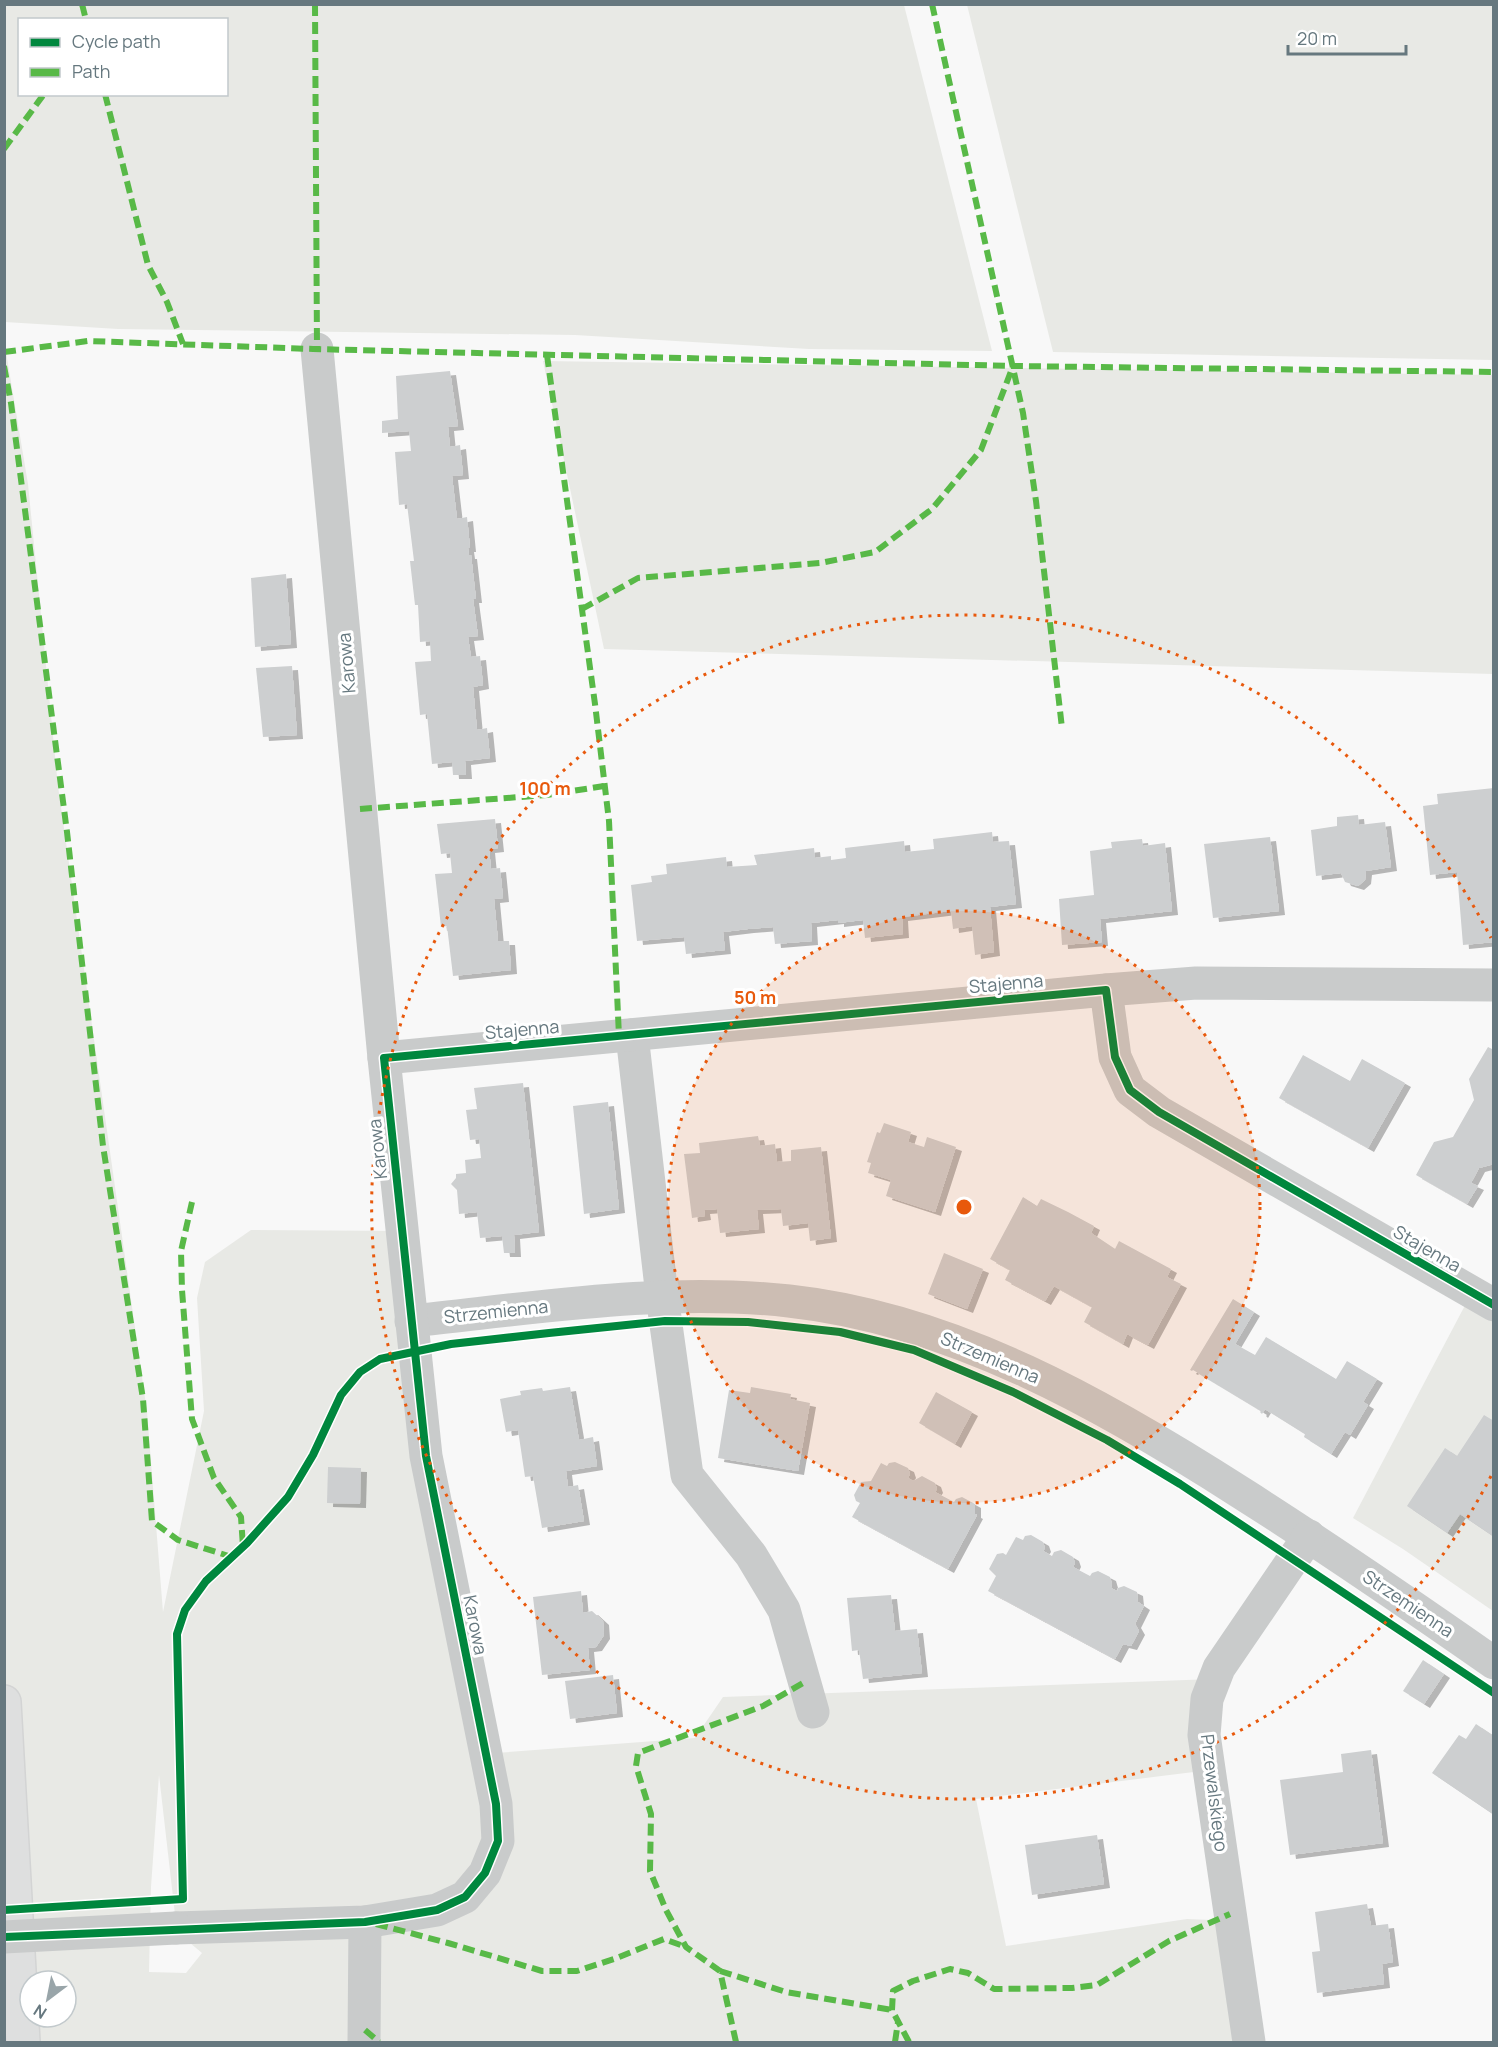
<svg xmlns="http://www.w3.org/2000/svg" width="1498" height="2047" font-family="Manrope,sans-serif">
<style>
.green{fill:#e8e9e5;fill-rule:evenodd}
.building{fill:#cdcfd0;filter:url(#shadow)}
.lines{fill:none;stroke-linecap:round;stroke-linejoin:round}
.highway-casing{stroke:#d3d4d4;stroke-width:36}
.minor{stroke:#c9cbcb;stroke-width:33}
.highway{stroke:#dedfdf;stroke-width:33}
.minor-bridge{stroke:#c9cbcb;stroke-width:33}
.quiet{stroke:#58b947;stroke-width:6;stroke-dasharray:12 6;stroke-linecap:butt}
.cycleway-casing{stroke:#fff;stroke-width:11}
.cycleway{stroke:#00873e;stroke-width:8}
.ring{fill:none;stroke:#e8590c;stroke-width:3;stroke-dasharray:3 6}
.labels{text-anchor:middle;stroke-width:6;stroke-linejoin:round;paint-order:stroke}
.street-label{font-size:18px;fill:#66787f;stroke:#fff}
.centre{fill:#e8590c;stroke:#fff;stroke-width:3}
.ring-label{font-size:18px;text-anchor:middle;font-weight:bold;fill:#e8590c;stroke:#fff;stroke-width:6;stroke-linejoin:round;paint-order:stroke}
</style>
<defs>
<filter id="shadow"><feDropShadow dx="6" dy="4" stdDeviation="0" flood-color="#0004"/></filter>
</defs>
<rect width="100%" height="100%" fill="#f8f8f8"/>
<!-- green -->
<g class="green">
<path d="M 4,5 L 904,5 L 992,351 L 809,349 L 575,335 L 118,329 L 5,322 ZM 20,20 L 226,20 L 226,94 L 20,94 Z"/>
<polygon points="967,5 1493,5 1493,360 1053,352"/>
<path d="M 4,340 L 28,484 L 58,786 L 147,1412 L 163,1612 L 204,1411 L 197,1298 L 205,1262 L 251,1230 L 403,1231 L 415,1325 L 496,1753 L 695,1738 L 723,1697 L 1213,1679 L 1210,1770 L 976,1799 L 1006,1946 L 1187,1919 L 1238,1921 L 1256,2042 L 5,2042 ZM 159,1775 L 177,1932 L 202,1953 L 186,1973 L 149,1972 L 151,1887 ZM 30,1981 L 66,1981 L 66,2017 L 30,2017 Z"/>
<polygon points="543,361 1493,375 1493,674 604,649"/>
<polygon points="1471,1294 1493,1306 1493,1611 1403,1549 1353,1518"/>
</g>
<!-- building -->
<g class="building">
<polygon points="450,371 458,426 448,427 450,447 460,445 463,475 452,476 457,519 467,517 470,548 468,548 469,555 471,555 476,599 473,599 478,636 468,637 471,657 480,656 483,685 473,687 477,730 487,728 490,758 465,761 466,775 453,775 452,762 432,764 427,714 420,715 415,662 431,661 430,641 420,642 418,605 415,605 410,561 414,561 407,504 399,505 395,452 411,451 409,431 382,433 382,421 398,419 396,376"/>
<polygon points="286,574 291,644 255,647 251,578"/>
<polygon points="292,666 297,735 263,737 256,668"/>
<polygon points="1494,788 1494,942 1463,945 1457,872 1430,875 1423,806 1438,804 1437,794"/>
<polygon points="1358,815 1359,825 1385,822 1391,867 1366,871 1365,880 1358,886 1345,882 1341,873 1316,876 1311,830 1337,826 1337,817"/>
<polygon points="495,819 498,848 489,849 491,869 500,868 503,898 494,899 498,941 509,941 511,970 453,976 447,926 441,927 435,874 452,873 450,853 441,854 437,824"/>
<polygon points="992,832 993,842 1009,841 1016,904 990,907 994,952 975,955 972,926 953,929 951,911 902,917 903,934 865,938 863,920 838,923 838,920 811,923 812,941 775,944 773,927 748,929 723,932 725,950 686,954 684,937 637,941 631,885 652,882 651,876 667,874 666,864 726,857 727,867 757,865 754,855 814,848 815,858 831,856 831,860 846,858 845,848 904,841 905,852 934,849 933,839"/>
<polygon points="1270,837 1279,911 1213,918 1204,844"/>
<polygon points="1142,839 1143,846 1165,843 1172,911 1100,919 1102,942 1062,945 1059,899 1094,895 1090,851 1112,848 1111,842"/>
<polygon points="1488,1047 1494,1050 1494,1164 1479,1168 1471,1183 1478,1186 1467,1204 1416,1175 1434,1142 1453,1137 1474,1100 1469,1079"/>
<polygon points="1303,1055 1350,1081 1362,1059 1405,1083 1368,1148 1279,1098"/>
<polygon points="523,1083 539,1232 514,1235 515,1253 504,1253 502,1236 480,1238 477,1212 459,1214 457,1190 451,1184 456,1178 456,1174 466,1173 465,1160 481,1158 479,1139 470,1140 466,1110 477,1109 474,1088"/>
<polygon points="608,1102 619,1209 584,1214 573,1106"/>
<polygon points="884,1123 911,1132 908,1142 924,1147 927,1137 956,1147 935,1212 886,1196 891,1180 868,1173 871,1163 867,1162 877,1132 880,1133"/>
<polygon points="758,1136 760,1146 775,1144 777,1162 791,1161 791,1150 821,1147 831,1238 810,1241 808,1223 783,1226 781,1209 757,1210 759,1229 720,1233 717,1209 704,1210 705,1216 692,1218 684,1154 700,1153 699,1143"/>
<polygon points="1023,1197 1037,1206 1041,1199 1068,1212 1094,1226 1091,1233 1115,1249 1119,1241 1171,1269 1167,1277 1181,1284 1148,1345 1127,1334 1123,1344 1084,1322 1092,1307 1054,1286 1045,1301 1005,1280 1010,1270 990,1259"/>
<polygon points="944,1253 983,1269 967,1309 928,1294"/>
<polygon points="1233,1299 1254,1312 1235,1344 1255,1355 1266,1337 1336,1379 1347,1361 1377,1379 1363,1402 1368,1405 1350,1435 1345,1432 1331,1454 1304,1437 1305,1434 1265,1409 1262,1414 1260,1412 1261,1411 1193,1370 1192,1371 1190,1370"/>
<polygon points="570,1387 579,1440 593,1437 597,1466 566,1471 568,1487 578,1485 584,1521 542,1528 533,1476 525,1477 518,1430 506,1432 500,1399 521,1395 520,1391 542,1388 543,1391"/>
<polygon points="751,1387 791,1394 790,1399 810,1403 798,1471 718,1458 729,1390 750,1393"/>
<polygon points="936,1392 972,1412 955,1444 919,1423"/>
<polygon points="1484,1415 1494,1421 1494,1537 1460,1514 1447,1533 1407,1506 1445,1448 1457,1456"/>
<polygon points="895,1462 908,1468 910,1474 908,1478 913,1481 922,1476 935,1483 937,1489 935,1492 954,1502 956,1499 962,1497 975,1504 975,1514 977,1515 948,1569 852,1517 860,1503 856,1501 854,1495 861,1482 871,1481 881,1463 887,1466 889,1463"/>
<polygon points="328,1467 361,1468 360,1504 327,1503"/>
<polygon points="1031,1535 1043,1542 1045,1548 1043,1551 1052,1556 1054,1552 1061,1550 1073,1557 1075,1563 1073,1567 1090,1576 1092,1573 1098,1571 1110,1577 1112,1584 1111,1588 1117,1591 1118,1588 1124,1586 1137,1592 1138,1602 1144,1606 1135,1624 1139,1631 1131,1646 1123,1644 1115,1659 988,1591 996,1576 989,1569 997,1554 1003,1553 1006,1555 1016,1537 1023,1540 1025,1536"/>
<polygon points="581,1591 583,1613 592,1611 603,1621 604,1635 596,1647 588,1648 590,1670 542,1675 533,1597"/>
<polygon points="891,1595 895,1631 917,1629 922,1673 863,1679 859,1650 852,1651 847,1598"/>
<polygon points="1423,1660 1444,1674 1424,1704 1403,1691"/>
<polygon points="613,1675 617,1713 570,1719 565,1681"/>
<polygon points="1476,1724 1494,1736 1494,1815 1432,1773 1459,1735 1466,1739"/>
<polygon points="1371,1750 1383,1843 1290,1855 1280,1780 1343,1772 1341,1754"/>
<polygon points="1097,1835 1104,1884 1032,1895 1025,1845"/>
<polygon points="1367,1904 1371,1926 1388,1924 1393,1962 1382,1964 1384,1984 1317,1993 1312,1952 1320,1951 1315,1912"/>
</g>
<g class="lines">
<!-- highway casing -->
<g class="highway-casing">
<polyline id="highway" points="4,1702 23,2042"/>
</g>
<!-- minor -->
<g class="minor">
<polyline points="1106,990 1115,1057 1130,1090 1159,1112 1494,1305"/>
<polyline points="632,1035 662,1296 687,1475 751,1555 784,1610 813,1712"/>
<polyline points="384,1058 1106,990 1196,983 1494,985"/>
<path d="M 411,1321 C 536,1308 663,1287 789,1301 C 954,1319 1106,1406 1243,1494 C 1328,1548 1411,1605 1494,1663"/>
<polyline points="176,1928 365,1922 437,1910 465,1897 485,1873 498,1841 496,1804 426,1456 384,1058 317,349"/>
<polyline points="364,2042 365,1922"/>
<polyline points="1249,2042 1204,1735 1207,1699 1219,1668 1309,1536"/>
</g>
<!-- highway -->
<use href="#highway" class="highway"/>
<!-- minor-bridge -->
<polyline class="minor-bridge" points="4,1937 176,1928"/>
<!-- quiet -->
<g class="quiet">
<polyline points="82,4 86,20"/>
<polyline points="315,4 317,349"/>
<polyline points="932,4 1023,413 1036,501 1062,728"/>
<polyline points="105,94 148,265 167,302 183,344"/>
<polyline points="4,149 44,94"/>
<polyline points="4,352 88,341 313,349 1013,366 1494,372"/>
<polyline points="547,355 595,704 609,821 619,1036"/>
<polyline points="4,366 11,403 67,832 103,1146 143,1399 152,1521 178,1540 232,1557"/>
<polyline points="582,609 638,578 820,563 875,552 932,509 981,450 1013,366"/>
<polyline points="360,809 547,795 604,786"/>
<polyline points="192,1202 181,1251 182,1290 192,1419 214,1478 241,1517 243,1547"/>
<polyline points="376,1924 448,1943 542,1971 577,1971 614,1959 664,1939 686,1947"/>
<polyline points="720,1971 786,1992 892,2010"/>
<polyline points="365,2030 379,2042"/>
<polyline points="736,2042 720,1971 686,1947 666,1910 650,1871 651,1814 636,1766 638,1753 763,1706 805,1682"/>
<polyline points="895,2042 898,2022"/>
<polyline points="909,2042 892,2010 893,1991 913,1981 950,1969 968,1973 994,1989 1072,1988 1097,1985 1169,1941 1230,1914"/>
</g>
<!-- cycleway casing -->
<g class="cycleway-casing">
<g id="cycleway">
<polyline points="4,1910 183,1899 177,1634 185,1610 206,1581 247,1543 288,1497 313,1455 341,1395 360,1372 380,1359 451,1344 549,1333 665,1321 748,1322 840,1332 914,1350 1013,1392 1107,1440 1180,1484 1494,1693"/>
<polyline points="4,1937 365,1922 437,1910 465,1897 485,1873 498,1841 496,1804 426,1456 384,1058 1106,990 1115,1057 1130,1090 1159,1112 1494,1305"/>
</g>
</g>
<!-- cycleway -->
<use href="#cycleway" class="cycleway"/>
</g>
<!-- distance rings -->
<circle cx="964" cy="1207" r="296" fill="#e8590c" fill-opacity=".12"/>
<g class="ring">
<circle cx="964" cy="1207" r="296"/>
<path d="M1491 1476A592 592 0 1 1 1491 938"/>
</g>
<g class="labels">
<!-- street labels -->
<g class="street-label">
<text transform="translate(347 663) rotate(-95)" y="6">Karowa</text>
<text transform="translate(1006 984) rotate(-5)" y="6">Stajenna</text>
<text transform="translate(522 1030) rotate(-5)" y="6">Stajenna</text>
<text transform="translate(378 1149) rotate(-96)" y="6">Karowa</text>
<text transform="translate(1427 1249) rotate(30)" y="6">Stajenna</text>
<text transform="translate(496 1312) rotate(-6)" y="6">Strzemienna</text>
<text transform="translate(990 1358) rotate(23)" y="6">Strzemienna</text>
<text transform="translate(1408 1604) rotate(34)" y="6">Strzemienna</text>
<text transform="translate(475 1625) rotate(79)" y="6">Karowa</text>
<text transform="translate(1214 1793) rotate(83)" y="6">Przewalskiego</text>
</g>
</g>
<circle cx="964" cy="1207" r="9" class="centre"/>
<g class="ring-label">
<text x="545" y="795">100 m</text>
<text x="755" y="1004">50 m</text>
</g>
<!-- border -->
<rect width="1498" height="2047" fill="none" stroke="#66787f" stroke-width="12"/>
<!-- legend -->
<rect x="18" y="18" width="210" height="78" fill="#ffffff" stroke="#c2c9cc" stroke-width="1.5"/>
<rect x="30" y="38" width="30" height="9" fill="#00873e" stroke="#c2c9cc" stroke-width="1.5"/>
<text x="72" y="48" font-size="18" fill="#66787f">Cycle path</text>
<rect x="30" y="68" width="30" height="9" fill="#58b947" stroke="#c2c9cc" stroke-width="1.5"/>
<text x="72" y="78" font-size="18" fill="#66787f">Path</text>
<!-- north arrow -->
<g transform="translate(48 1999) rotate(212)"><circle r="28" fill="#ffffff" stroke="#c2c9cc" stroke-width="1.5"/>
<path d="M0-4.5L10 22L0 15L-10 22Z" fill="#99a5a9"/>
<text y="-9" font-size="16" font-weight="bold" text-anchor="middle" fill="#66787f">N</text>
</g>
<!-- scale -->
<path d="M1288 45v9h118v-9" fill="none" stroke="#66787f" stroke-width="3"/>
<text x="1297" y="45" font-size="18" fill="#66787f" stroke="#ffffff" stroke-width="4.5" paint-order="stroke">20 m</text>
</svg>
